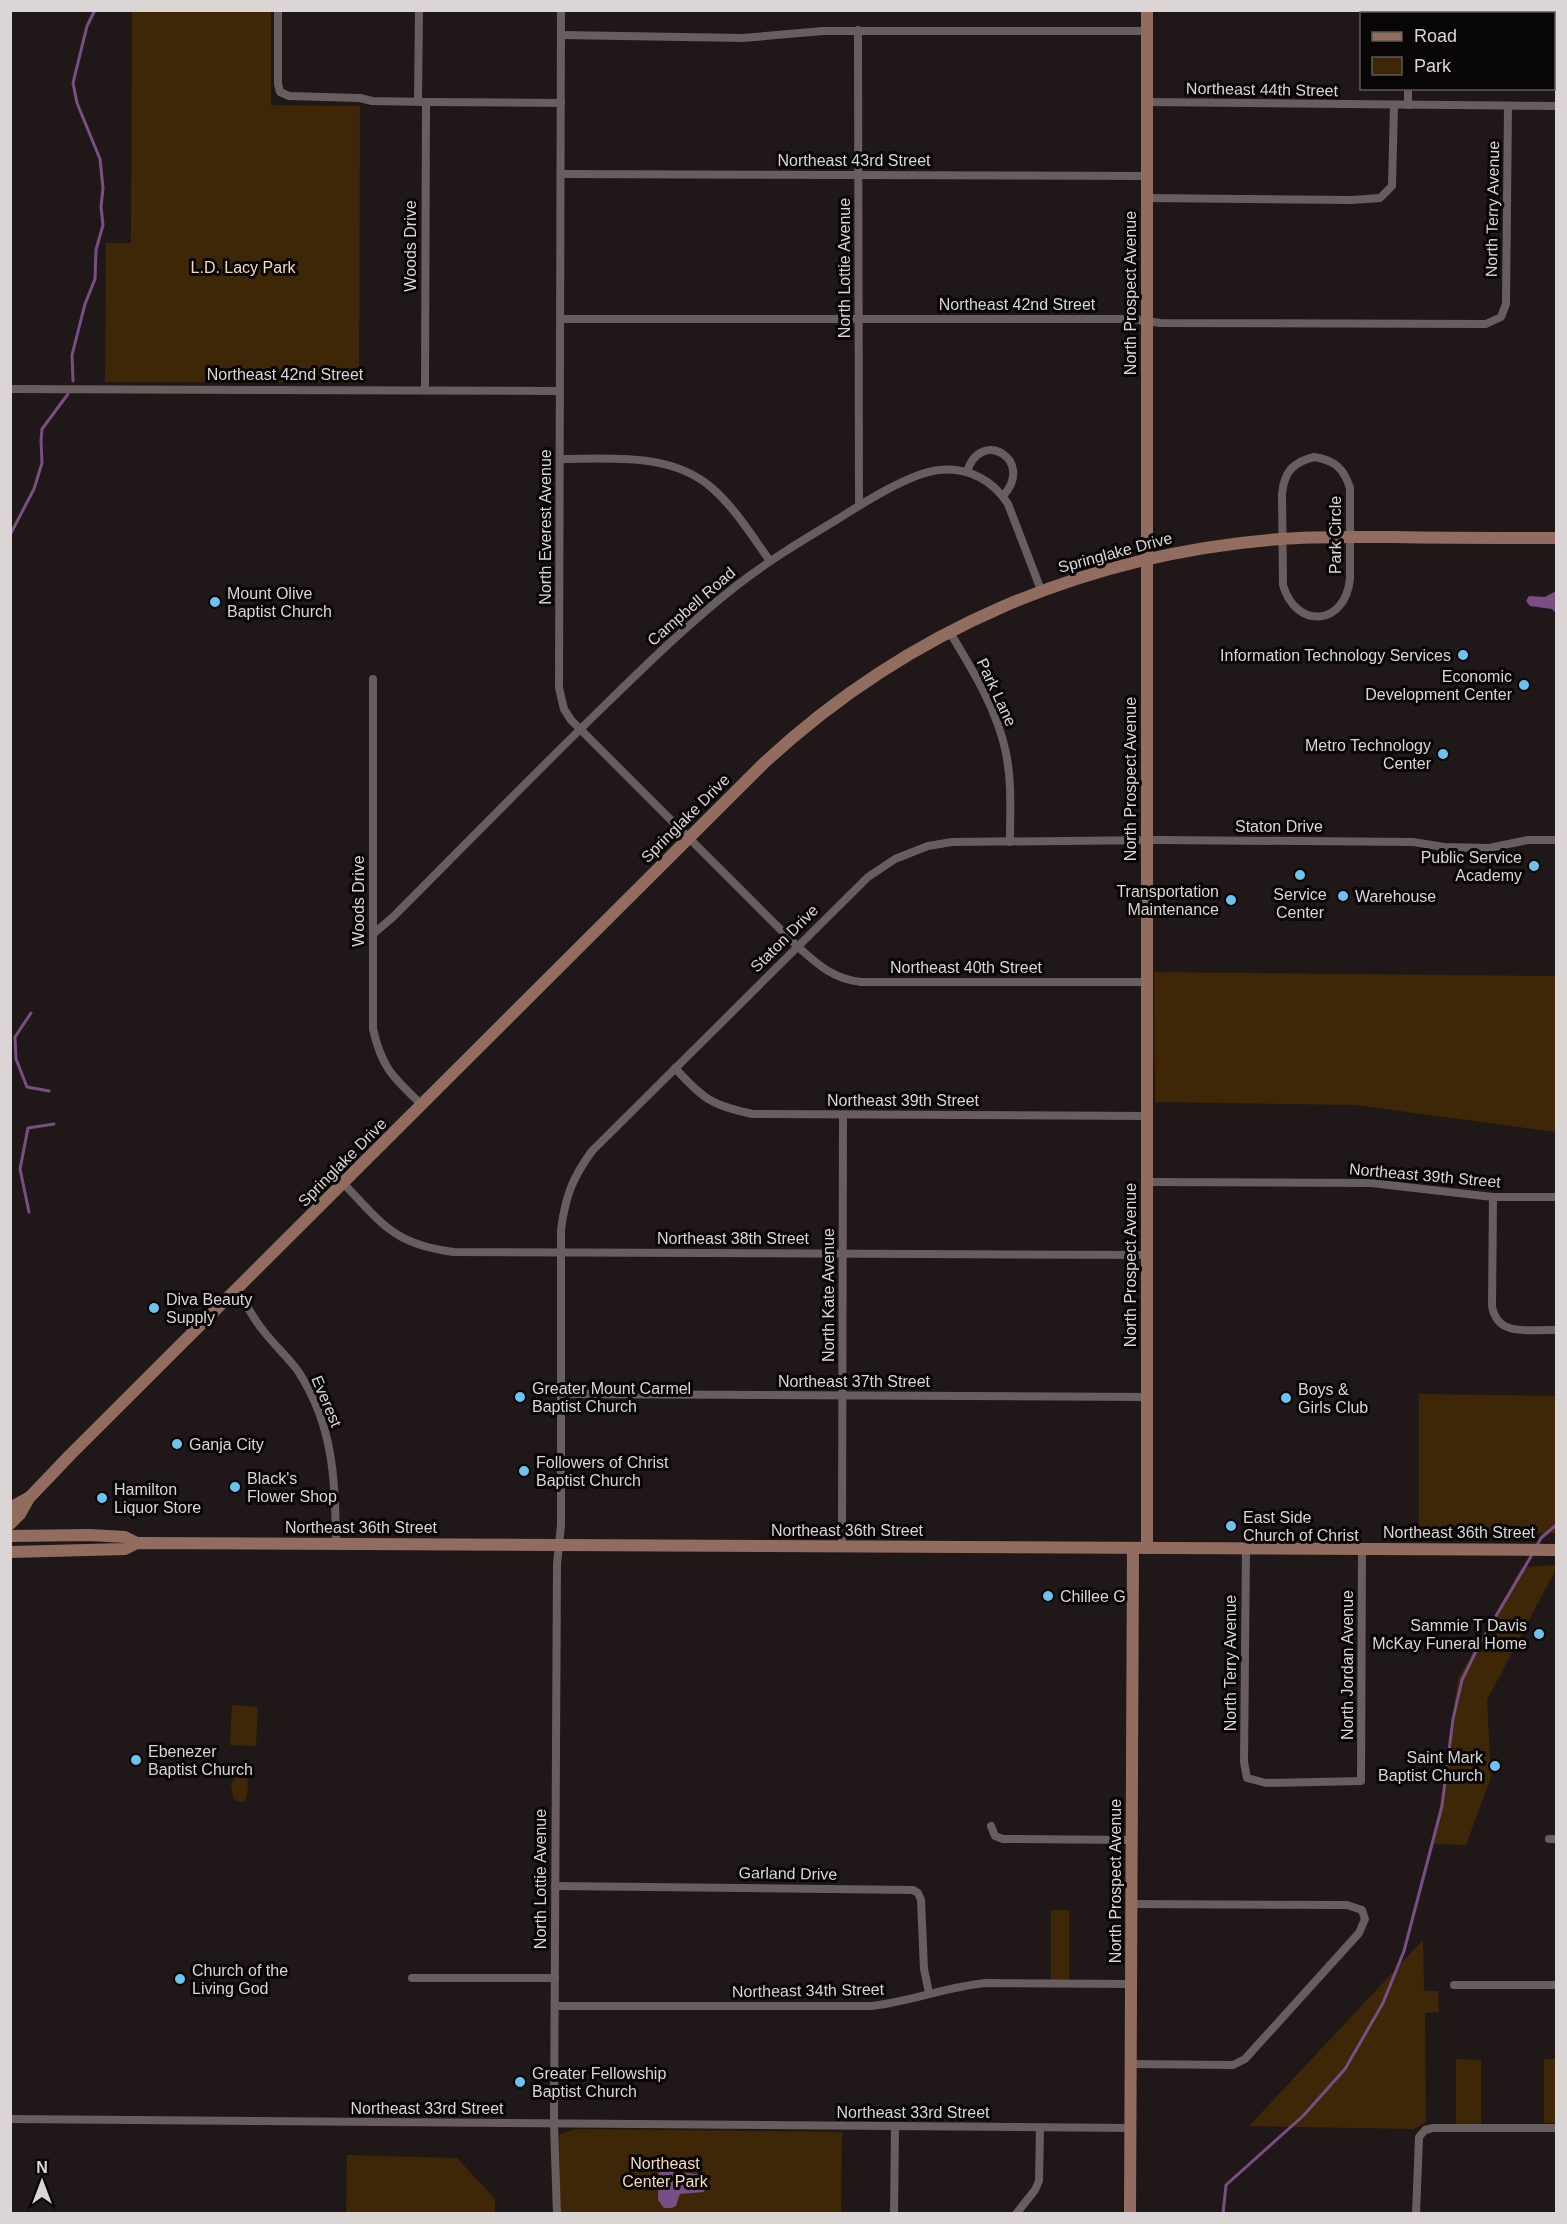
<svg xmlns="http://www.w3.org/2000/svg" width="1567" height="2224" font-family="Helvetica,sans-serif">
<style>
.green{fill:#3d2706}
.water{fill:#794e84}
.lines{fill:none;stroke-linecap:round;stroke-linejoin:round}
.stream{stroke:#794e84;stroke-width:3}
.street{stroke:#695e5f;stroke-width:8}
.secondary{stroke:#936c60;stroke-width:12}
.poi-dot{fill:#6cc3f2;stroke:#080505;stroke-width:2}
.labels{text-anchor:middle;stroke-width:6;stroke-linejoin:round;paint-order:stroke}
.street-label{font-size:16px;fill:#dbd5d6;stroke:#080505}
.park-label{font-size:16px;fill:#f6dcbc;stroke:#080505}
.poi-label{font-size:16px;fill:#dbd5d6;stroke:#080505;text-anchor:start}
</style>
<rect width="100%" height="100%" fill="#201818"/>
<!-- green -->
<g class="green">
<polygon points="132,11 271,11 271,105 360,106 359,383 105,382 106,243 131,243"/>
<polygon points="1154,972 1556,976 1556,1132 1355,1105 1155,1102"/>
<polygon points="1419,1394 1556,1396 1556,1533 1419,1533"/>
<polygon points="1556,1565 1556,1569 1487,1700 1491,1777 1466,1845 1432,1844 1440,1806 1458,1679 1522,1567"/>
<polygon points="232,1705 258,1707 256,1746 230,1745"/>
<path d="M 241,1768 L 244,1768 C 248,1778 250,1793 244,1802 L 237,1801 L 233,1798 L 231,1783 L 234,1781 L 232,1773 Z"/>
<rect x="1051" y="1910" width="18" height="71"/>
<polygon points="1423,1940 1424,1991 1438,1991 1439,2012 1425,2013 1426,2122 1414,2129 1249,2126"/>
<polygon points="1456,2059 1481,2060 1481,2125 1456,2125"/>
<rect x="1544" y="2059" width="12" height="64"/>
<polygon points="576,2129 842,2132 841,2213 560,2214 559,2138 560,2134"/>
<polygon points="347,2155 457,2158 495,2199 495,2213 346,2213"/>
</g>
<!-- water -->
<g class="water">
<polygon points="1554,592 1556,592 1556,613 1552,609 1530,606 1526,601 1529,596 1545,597"/>
<polygon points="659,2170 705,2175 704,2192 680,2194 676,2206 672,2208 664,2208 658,2200"/>
</g>
<g class="lines">
<!-- stream -->
<g class="stream">
<polyline points="73,381 72,355 85,304 95,279 96,250 103,225 101,207 103,188 100,159 77,103 73,83 87,26 95,10"/>
<polyline points="10,535 34,489 42,463 41,440 42,429 68,394"/>
<polyline points="31,1013 15,1037 16,1059 27,1087 49,1091"/>
<polyline points="29,1212 20,1169 28,1128 54,1124"/>
<polyline points="1536,1547 1541,1538 1556,1525"/>
<polyline points="1223,2214 1226,2185 1303,2116 1345,2069 1383,2003 1404,1951 1442,1806 1453,1719 1462,1680 1479,1645 1533,1553"/>
</g>
<!-- street -->
<g class="street">
<polyline points="278,10 278,84 280,92 289,96 360,98 372,101 426,102 561,103"/>
<path d="M 561,10 L 559,688 L 564,709 L 571,720 L 797,946 C 817,964 833,979 861,982 L 1146,982"/>
<polyline points="1408,14 1408,10"/>
<polyline points="858,30 859,505"/>
<polyline points="561,35 743,38 823,31 1147,31"/>
<polyline points="418,101 419,10"/>
<polyline points="1146,102 1556,106"/>
<polyline points="1408,105 1408,88"/>
<polyline points="561,174 1146,176"/>
<polyline points="1146,198 1352,200 1380,198 1392,186 1394,105"/>
<polyline points="560,319 1133,319 1160,323 1486,324 1501,317 1506,304 1508,106"/>
<polyline points="10,389 560,391"/>
<polyline points="425,390 426,102"/>
<path d="M 1314,457 C 1335,460 1344,469 1350,488 L 1350,579 C 1345,626 1296,630 1283,585 L 1282,494 C 1284,472 1293,462 1314,457 Z"/>
<path d="M 560,459 C 610,459 671,452 712,488 C 735,508 752,536 770,561"/>
<path d="M 967,472 C 980,427 1036,460 1003,496"/>
<path d="M 949,631 C 972,669 997,709 1006,753 C 1012,782 1010,813 1010,842"/>
<path d="M 373,679 L 373,1029 C 382,1069 394,1078 422,1105"/>
<path d="M 373,934 L 393,917 C 464,846 533,775 605,705 C 647,664 689,623 736,586 C 768,561 803,540 838,519 C 863,503 910,473 939,470 C 968,467 993,480 1008,504 L 1041,590"/>
<path d="M 675,1068 C 702,1098 712,1106 753,1114 L 1147,1116"/>
<polyline points="1147,1182 1371,1183 1493,1197 1556,1197"/>
<path d="M 344,1184 C 382,1224 395,1245 454,1252 L 1147,1255"/>
<path d="M 1493,1197 L 1492,1306 C 1497,1338 1531,1329 1556,1330"/>
<path d="M 236,1292 C 247,1303 252,1317 262,1329 C 273,1344 287,1356 298,1371 C 334,1426 335,1480 336,1544"/>
<polyline points="561,1394 1147,1397"/>
<polyline points="842,1546 843,1115"/>
<polyline points="1246,1548 1244,1762 1247,1778 1266,1783 1361,1781 1362,1548"/>
<polyline points="991,1826 995,1836 1003,1839 1132,1840"/>
<polyline points="1549,1839 1556,1839"/>
<polyline points="555,1886 913,1890 918,1893 921,1900 924,1969 929,1993"/>
<polyline points="412,1978 555,1978"/>
<polyline points="1454,1985 1556,1985"/>
<path d="M 555,2006 L 871,2006 C 911,2002 947,1986 987,1983 L 1132,1984"/>
<polyline points="1131,2064 1233,2065 1245,2059 1359,1933 1365,1919 1362,1910 1347,1905 1132,1904"/>
<polyline points="10,2119 1131,2128"/>
<path d="M 557,2214 L 554,2124 L 557,1564 L 561,1525 L 561,1230 C 565,1198 572,1178 592,1151 L 868,877 L 895,859 L 928,846 L 952,842 L 1159,840 L 1413,842 L 1444,847 L 1489,848 L 1528,840 L 1556,840"/>
<polyline points="894,2214 895,2127"/>
<polyline points="1016,2214 1035,2190 1039,2181 1040,2128"/>
<polyline points="1416,2214 1419,2137 1425,2130 1433,2128 1556,2128"/>
</g>
<!-- secondary -->
<g class="secondary">
<polyline points="1147,10 1147,1548"/>
<polyline points="10,1508 28,1498"/>
<path d="M 10,1524 L 20,1514 L 29,1498 L 71,1454 L 763,764 C 907,630 1085,554 1280,539 C 1318,536 1356,537 1393,537 C 1448,538 1502,538 1556,538"/>
<polyline points="10,1536 90,1535 125,1537 137,1543"/>
<polyline points="10,1552 125,1549 137,1543 1556,1550"/>
<polyline points="1130,2214 1133,1548"/>
</g>
</g>
<!-- markers -->
<g class="poi-dot">
<circle cx="215" cy="602" r="6"/>
<circle cx="1463" cy="655" r="6"/>
<circle cx="1524" cy="685" r="6"/>
<circle cx="1443" cy="754" r="6"/>
<circle cx="1534" cy="866" r="6"/>
<circle cx="1300" cy="875" r="6"/>
<circle cx="1343" cy="896" r="6"/>
<circle cx="1231" cy="900" r="6"/>
<circle cx="154" cy="1308" r="6"/>
<circle cx="520" cy="1397" r="6"/>
<circle cx="1286" cy="1398" r="6"/>
<circle cx="177" cy="1444" r="6"/>
<circle cx="524" cy="1471" r="6"/>
<circle cx="235" cy="1487" r="6"/>
<circle cx="102" cy="1498" r="6"/>
<circle cx="1231" cy="1526" r="6"/>
<circle cx="1048" cy="1596" r="6"/>
<circle cx="1539" cy="1634" r="6"/>
<circle cx="136" cy="1760" r="6"/>
<circle cx="1495" cy="1766" r="6"/>
<circle cx="180" cy="1979" r="6"/>
<circle cx="520" cy="2082" r="6"/>
</g>
<g class="labels">
<!-- street labels -->
<g class="street-label">
<text transform="translate(1262 89) rotate(1)" y="6">Northeast 44th Street</text>
<text x="854" y="166">Northeast 43rd Street</text>
<text transform="translate(1492 209) rotate(-89)" y="6">North Terry Avenue</text>
<text transform="translate(410 246) rotate(-90)" y="6">Woods Drive</text>
<text transform="translate(844 268) rotate(-90)" y="6">North Lottie Avenue</text>
<text transform="translate(1130 293) rotate(-90)" y="6">North Prospect Avenue</text>
<text x="1017" y="310">Northeast 42nd Street</text>
<text x="285" y="380">Northeast 42nd Street</text>
<text transform="translate(545 527) rotate(-90)" y="6">North Everest Avenue</text>
<text transform="translate(1335 535) rotate(-90)" y="6">Park Circle</text>
<text transform="translate(1115 552) rotate(-15)" y="6">Springlake Drive</text>
<text transform="translate(691 606) rotate(-41)" y="6">Campbell Road</text>
<text transform="translate(997 692) rotate(65)" y="6">Park Lane</text>
<text transform="translate(1130 779) rotate(-90)" y="6">North Prospect Avenue</text>
<text transform="translate(685 818) rotate(-45)" y="6">Springlake Drive</text>
<text x="1279" y="832">Staton Drive</text>
<text transform="translate(358 901) rotate(-90)" y="6">Woods Drive</text>
<text transform="translate(784 938) rotate(-45)" y="6">Staton Drive</text>
<text x="966" y="973">Northeast 40th Street</text>
<text x="903" y="1106">Northeast 39th Street</text>
<text transform="translate(342 1162) rotate(-45)" y="6">Springlake Drive</text>
<text transform="translate(1425 1175) rotate(5)" y="6">Northeast 39th Street</text>
<text x="733" y="1244">Northeast 38th Street</text>
<text transform="translate(1130 1265) rotate(-90)" y="6">North Prospect Avenue</text>
<text transform="translate(828 1295) rotate(-90)" y="6">North Kate Avenue</text>
<text x="854" y="1387">Northeast 37th Street</text>
<text transform="translate(327 1401) rotate(67)" y="6">Everest</text>
<text x="361" y="1533">Northeast 36th Street</text>
<text x="847" y="1536">Northeast 36th Street</text>
<text x="1459" y="1538">Northeast 36th Street</text>
<text transform="translate(1230 1663) rotate(-90)" y="6">North Terry Avenue</text>
<text transform="translate(1347 1665) rotate(-90)" y="6">North Jordan Avenue</text>
<text transform="translate(788 1873) rotate(1)" y="6">Garland Drive</text>
<text transform="translate(540 1879) rotate(-90)" y="6">North Lottie Avenue</text>
<text transform="translate(1115 1881) rotate(-90)" y="6">North Prospect Avenue</text>
<text transform="translate(808 1990) rotate(-1)" y="6">Northeast 34th Street</text>
<text x="427" y="2114">Northeast 33rd Street</text>
<text x="913" y="2118">Northeast 33rd Street</text>
</g>
<!-- park labels -->
<g class="park-label">
<text x="243" y="273">L.D. Lacy Park</text>
<text x="665" y="2169">Northeast<tspan x="665" dy="18">Center Park</tspan></text>
</g>
<!-- poi labels -->
<g class="poi-label">
<text x="227" y="599">Mount Olive<tspan x="227" dy="18">Baptist Church</tspan></text>
<text x="1451" y="661" text-anchor="end">Information Technology Services</text>
<text x="1512" y="682" text-anchor="end">Economic<tspan x="1512" dy="18">Development Center</tspan></text>
<text x="1431" y="751" text-anchor="end">Metro Technology<tspan x="1431" dy="18">Center</tspan></text>
<text x="1522" y="863" text-anchor="end">Public Service<tspan x="1522" dy="18">Academy</tspan></text>
<text x="1219" y="897" text-anchor="end">Transportation<tspan x="1219" dy="18">Maintenance</tspan></text>
<text x="1300" y="900" text-anchor="middle">Service<tspan x="1300" dy="18">Center</tspan></text>
<text x="1355" y="902">Warehouse</text>
<text x="166" y="1305">Diva Beauty<tspan x="166" dy="18">Supply</tspan></text>
<text x="532" y="1394">Greater Mount Carmel<tspan x="532" dy="18">Baptist Church</tspan></text>
<text x="1298" y="1395">Boys &amp;<tspan x="1298" dy="18">Girls Club</tspan></text>
<text x="189" y="1450">Ganja City</text>
<text x="536" y="1468">Followers of Christ<tspan x="536" dy="18">Baptist Church</tspan></text>
<text x="247" y="1484">Black's<tspan x="247" dy="18">Flower Shop</tspan></text>
<text x="114" y="1495">Hamilton<tspan x="114" dy="18">Liquor Store</tspan></text>
<text x="1243" y="1523">East Side<tspan x="1243" dy="18">Church of Christ</tspan></text>
<text x="1060" y="1602">Chillee G</text>
<text x="1527" y="1631" text-anchor="end">Sammie T Davis<tspan x="1527" dy="18">McKay Funeral Home</tspan></text>
<text x="148" y="1757">Ebenezer<tspan x="148" dy="18">Baptist Church</tspan></text>
<text x="1483" y="1763" text-anchor="end">Saint Mark<tspan x="1483" dy="18">Baptist Church</tspan></text>
<text x="192" y="1976">Church of the<tspan x="192" dy="18">Living God</tspan></text>
<text x="532" y="2079">Greater Fellowship<tspan x="532" dy="18">Baptist Church</tspan></text>
</g>
</g>
<!-- border -->
<rect width="1567" height="2224" fill="none" stroke="#dbd5d6" stroke-width="24"/>
<!-- legend -->
<rect x="1360" y="12" width="195" height="78" fill="#080505" stroke="#5c5859" stroke-width="1.5"/>
<rect x="1372" y="32" width="30" height="9" fill="#936c60" stroke="#5c5859" stroke-width="1.5"/>
<text x="1414" y="42" font-size="18" fill="#dbd5d6">Road</text>
<rect x="1372" y="57" width="30" height="18" fill="#3d2706" stroke="#5c5859" stroke-width="1.5"/>
<text x="1414" y="72" font-size="18" fill="#dbd5d6">Park</text>
<!-- north arrow -->
<g transform="translate(42 2182)" stroke="#080505" stroke-width="4.5" paint-order="stroke">
<path d="M0-4.5L10 22L0 15L-10 22Z" fill="#dbd5d6"/>
<text y="-9" font-size="16" font-weight="bold" text-anchor="middle" fill="#dbd5d6">N</text>
</g>
</svg>
